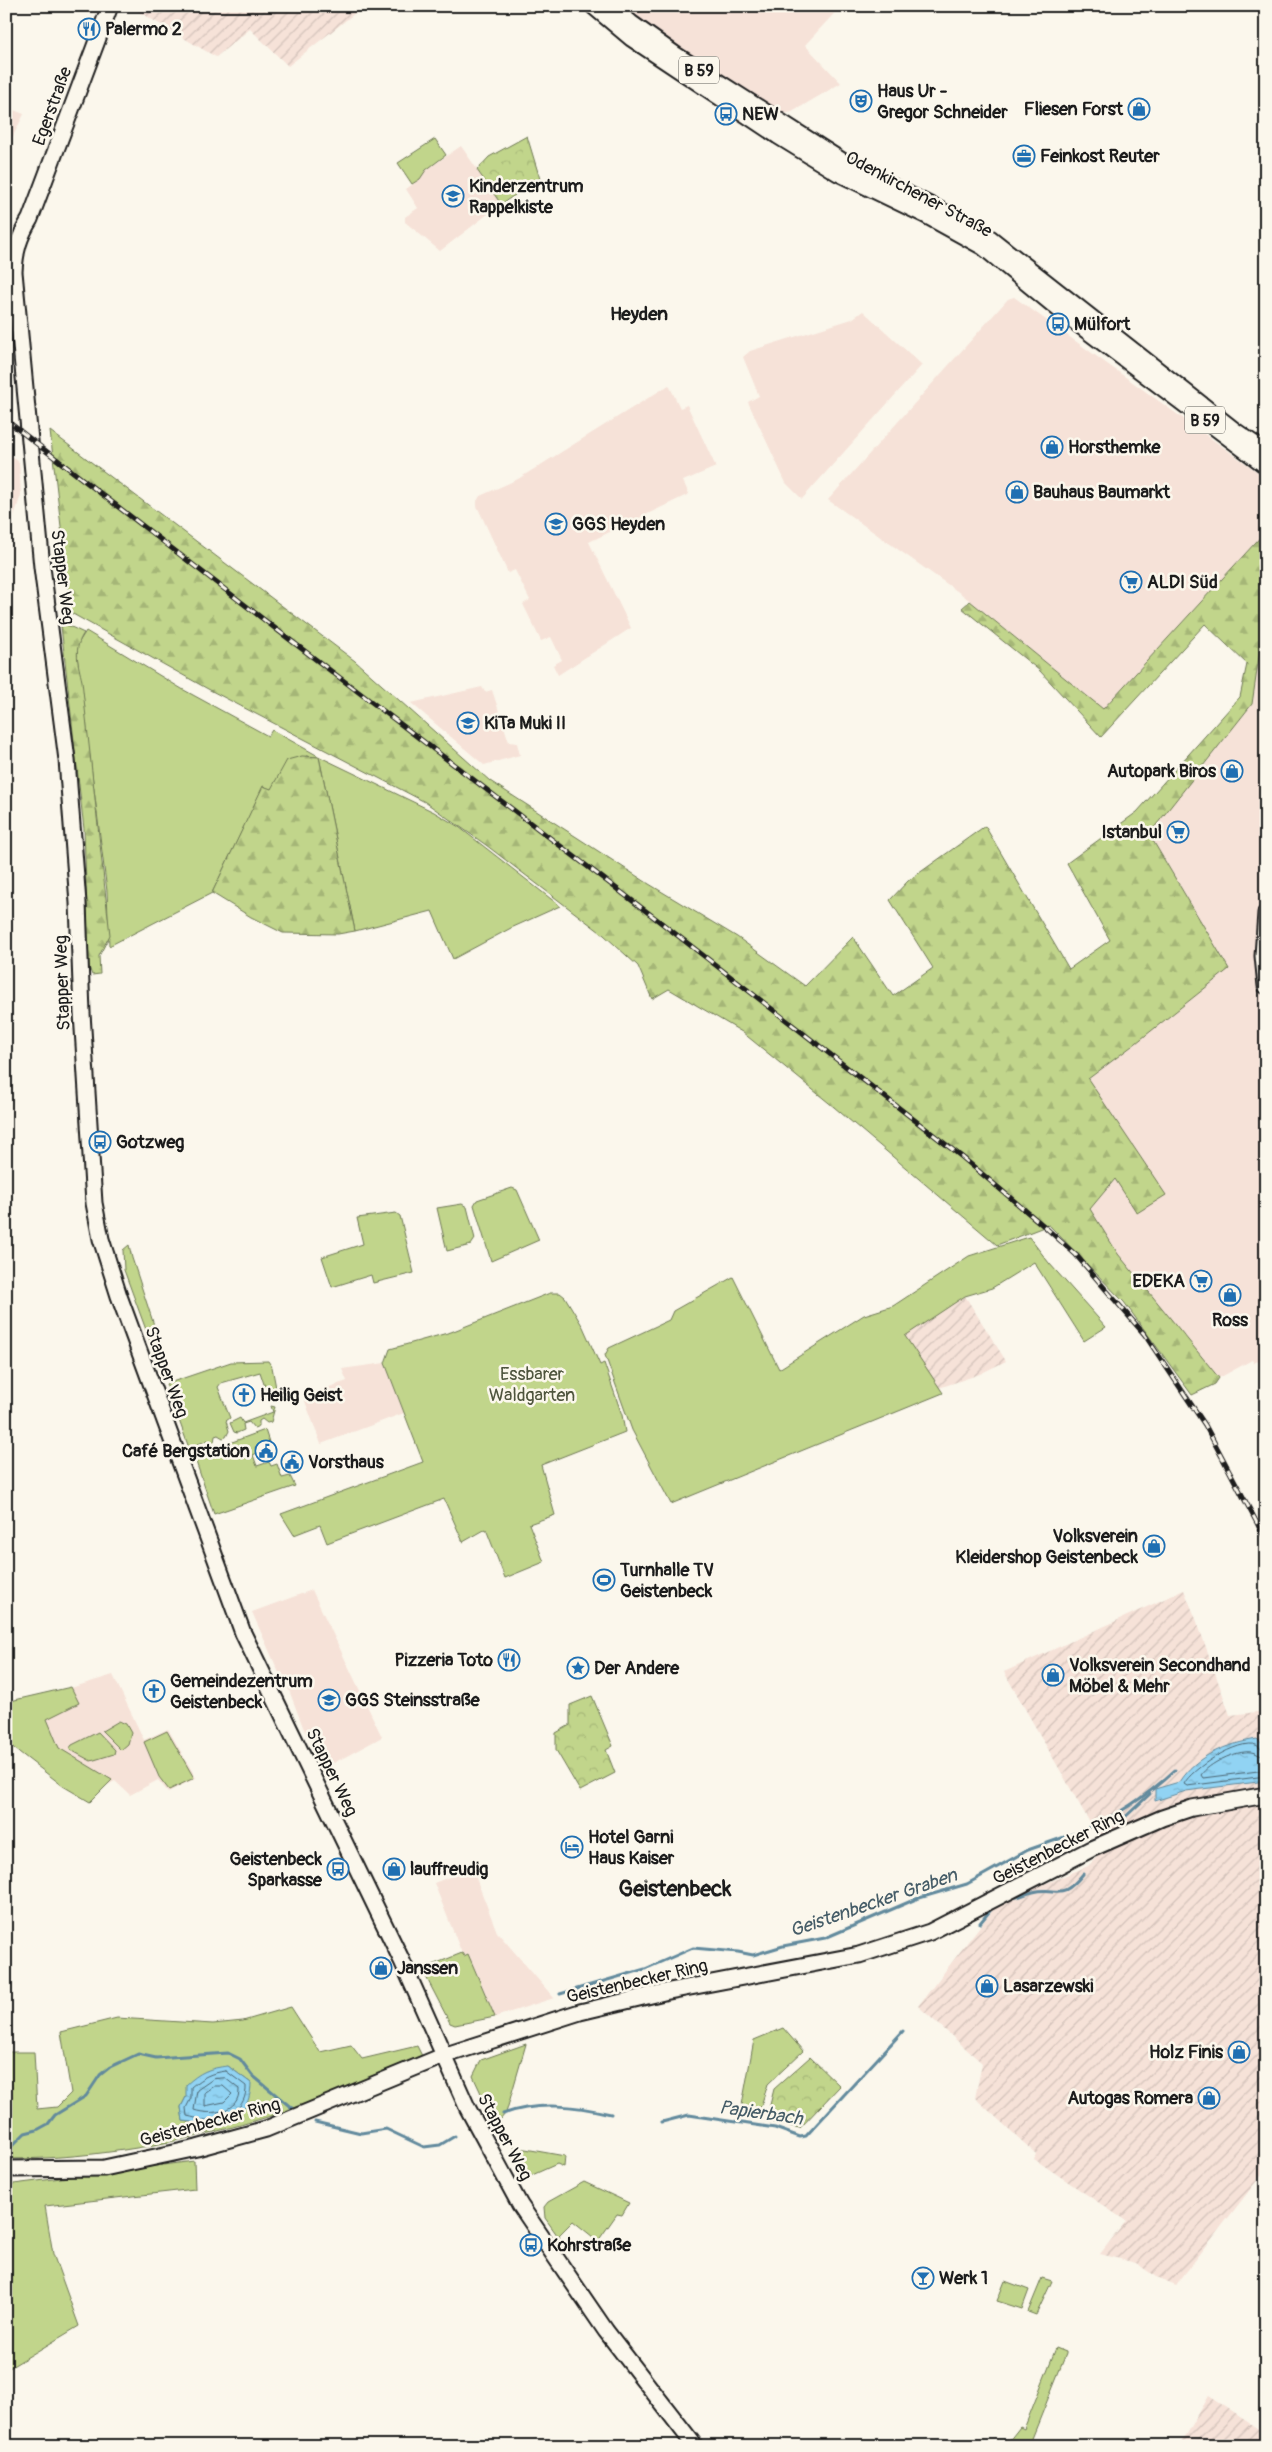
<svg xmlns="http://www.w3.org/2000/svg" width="1272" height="2452" font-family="Pangolin,sans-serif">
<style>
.built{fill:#f6e2d8}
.industrial{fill:url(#industrial-furrows)}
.green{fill:#c1d58b;stroke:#6e7854;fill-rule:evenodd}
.forest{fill:url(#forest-firs);stroke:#6e7854}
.park{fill:url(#park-crowns);stroke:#6e7854}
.water{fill:url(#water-ripples);stroke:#628a9d}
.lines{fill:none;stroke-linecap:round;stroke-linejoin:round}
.shore{stroke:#4b6572;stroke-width:1}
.stream{stroke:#628a9d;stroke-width:3}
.major-casing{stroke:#1c1c1c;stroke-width:19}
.major{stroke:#fbf7ec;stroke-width:15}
.rail-casing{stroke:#1c1c1c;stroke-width:5}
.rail{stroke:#fbf7ec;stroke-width:3;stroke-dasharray:9;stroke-linecap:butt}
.labels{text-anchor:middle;stroke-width:5;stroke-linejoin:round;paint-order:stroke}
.shield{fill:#fbf7ec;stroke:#5f5e5a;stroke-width:1}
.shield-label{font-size:16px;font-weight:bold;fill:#1c1c1c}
.poi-label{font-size:18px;font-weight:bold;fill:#1c1c1c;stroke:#fbf7ec;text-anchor:start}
.street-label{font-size:18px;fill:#1c1c1c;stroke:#fbf7ec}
.park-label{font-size:18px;fill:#4e543d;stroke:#fbf7ec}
.neighbourhood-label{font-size:19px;font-weight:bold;fill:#1c1c1c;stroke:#fbf7ec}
.water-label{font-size:19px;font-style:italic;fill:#455c67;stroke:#fbf7ec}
.district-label{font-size:22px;font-weight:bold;fill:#1c1c1c;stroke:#fbf7ec}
</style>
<defs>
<pattern id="industrial-furrows" width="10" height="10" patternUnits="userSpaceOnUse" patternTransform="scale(1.25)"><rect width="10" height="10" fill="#f6e2d8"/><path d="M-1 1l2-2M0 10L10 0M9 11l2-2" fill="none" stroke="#d2c1b9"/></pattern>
<pattern id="forest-firs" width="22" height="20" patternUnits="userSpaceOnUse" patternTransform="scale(1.25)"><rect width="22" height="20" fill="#c1d58b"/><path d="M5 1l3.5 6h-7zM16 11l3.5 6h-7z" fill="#a5b677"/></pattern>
<pattern id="park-crowns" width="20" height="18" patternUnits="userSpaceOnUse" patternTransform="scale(1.25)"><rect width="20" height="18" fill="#c1d58b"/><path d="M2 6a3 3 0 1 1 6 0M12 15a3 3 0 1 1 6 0" fill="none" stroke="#a5b677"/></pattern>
<pattern id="water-ripples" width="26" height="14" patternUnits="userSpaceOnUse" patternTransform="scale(1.25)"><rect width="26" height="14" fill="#91d3f3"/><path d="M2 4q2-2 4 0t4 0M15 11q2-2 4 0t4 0" fill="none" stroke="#7cb5d0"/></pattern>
</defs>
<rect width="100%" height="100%" fill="#fbf7ec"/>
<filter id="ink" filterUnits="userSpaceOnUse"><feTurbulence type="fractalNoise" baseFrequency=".02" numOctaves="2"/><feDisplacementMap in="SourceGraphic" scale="10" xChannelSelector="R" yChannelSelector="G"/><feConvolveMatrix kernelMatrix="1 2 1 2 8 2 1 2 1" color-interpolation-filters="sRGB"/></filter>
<g filter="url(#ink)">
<!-- built -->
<g class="built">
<polygon points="610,6 841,6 805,45 841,83 792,112 783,114"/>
<polygon points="6,107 24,114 6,150"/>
<polygon points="461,146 501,204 440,251 405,222 405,217 418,208 406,189 420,179 426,170"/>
<polygon points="1014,297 1266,478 1266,531 1103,709 964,596 828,500 1008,299"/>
<polygon points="863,311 922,365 802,499 786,483 748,402 759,396 743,357 750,351 852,319"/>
<polygon points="669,385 680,408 687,405 716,467 683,481 689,494 589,542 631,628 558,675 553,665 562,660 551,637 541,641 523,604 530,600 515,570 508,573 477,506 477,501 480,496 518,479"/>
<polygon points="6,452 19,462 21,495 6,540"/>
<polygon points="1266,598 1266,1356 1254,1363 1252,1360 1219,1378 1118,1254 1090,1209 1115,1179 1088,1079 1136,1043 1229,969 1149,834 1252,704"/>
<polygon points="482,687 485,692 492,690 509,742 517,743 520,755 484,765 411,703"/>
<polygon points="385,1363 404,1413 321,1444 303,1396 347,1381 342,1369"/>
<polygon points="312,1590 382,1737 330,1765 316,1733 308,1737 303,1727 282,1672 279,1673 252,1612"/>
<polygon points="113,1675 144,1740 168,1729 196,1778 168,1792 158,1780 130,1795 115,1781 102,1788 92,1801 38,1718 48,1695"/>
<polygon points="472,1868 497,1932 554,1998 495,2017 468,1955 463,1956 434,1883"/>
</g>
<!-- industrial -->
<g class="industrial">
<polygon points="129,6 364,6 288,66 250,29 216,57"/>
<polygon points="965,1296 1006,1361 980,1374 939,1388 904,1336"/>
<polygon points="1184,1590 1196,1619 1230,1715 1266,1711 1266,2169 1176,2285 1156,2277 1136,2263 1100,2254 1126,2221 1034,2159 1036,2154 975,2098 982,2063 918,2006 997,1904 1088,1866 1105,1849 1004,1672"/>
<polygon points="1208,2396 1266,2434 1266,2446 1179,2446"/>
</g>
<!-- green -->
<g class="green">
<polygon points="435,139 446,155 426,170 420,179 412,184 398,163"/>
<polygon points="86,631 182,689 268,736 272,730 320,757 434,812 459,827 560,906 511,928 453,959 432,911 355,931 319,757 306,756 271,789 263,787 212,893 109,946 107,891 77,656 77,645"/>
<polygon points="512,1188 517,1190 539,1240 491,1261 474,1205 477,1200"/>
<polygon points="462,1204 467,1207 475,1239 471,1245 447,1251 437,1208"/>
<polygon points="396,1213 400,1216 414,1273 373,1283 371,1275 332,1287 322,1257 363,1244 357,1218"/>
<polygon points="1029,1237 1049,1263 1106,1327 1084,1341 1034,1262 992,1288 965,1296 905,1336 943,1393 671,1504 632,1430 605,1355 609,1348 669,1320 673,1311 733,1277 779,1369 864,1315 893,1306 969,1256"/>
<polygon points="129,1245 132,1258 170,1374 163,1376 124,1270 123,1250"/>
<polygon points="550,1293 560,1293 565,1297 583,1327 600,1365 604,1363 622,1415 625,1432 541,1465 555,1515 529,1524 544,1562 505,1578 486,1529 463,1542 444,1499 327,1543 320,1525 294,1535 281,1514 423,1462 385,1363 390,1349 451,1332"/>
<polygon points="268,1361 272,1367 277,1393 268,1396 260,1372 221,1383 218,1387 230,1418 226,1421 229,1431 226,1437 223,1438 218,1435 215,1436 214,1442 211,1443 208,1440 189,1448 166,1384 231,1362"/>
<polygon points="271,1406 275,1407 271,1422 267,1423 262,1419 259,1421 259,1426 254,1428 249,1422 243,1424 244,1430 237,1433 234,1432 230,1423 240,1418 243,1423 273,1412"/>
<polygon points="265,1430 269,1442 255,1447 257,1453 253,1455 257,1466 269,1462 271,1466 277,1464 282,1478 290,1476 295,1486 214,1514 194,1456"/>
<polygon points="71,1687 79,1703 47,1719 59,1748 112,1780 90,1802 63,1786 6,1742 6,1702"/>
<polygon points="119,1721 126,1724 131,1733 128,1744 121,1750 102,1731"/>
<polygon points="167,1731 194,1778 169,1790 159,1777 144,1742"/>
<polygon points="98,1732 115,1750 114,1754 91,1761 69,1749 72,1745"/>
<polygon points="462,1953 464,1956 468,1954 495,2017 455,2025 450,2023 422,1969"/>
<path d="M 291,2007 L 320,2052 L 351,2045 L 362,2059 L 417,2046 L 422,2056 C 373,2075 324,2098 274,2115 C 188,2142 97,2159 6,2159 L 6,2052 L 34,2052 L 37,2109 L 57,2107 L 71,2093 L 61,2032 L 117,2018 L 213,2024 L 243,2021 ZM 228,2066 L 251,2083 L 206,2125 L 183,2121 L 181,2107 L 186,2097 Z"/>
<polygon points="783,2028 803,2051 768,2084 757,2118 740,2116 754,2040"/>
<polygon points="526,2044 506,2113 499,2121 493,2119 473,2076 481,2060"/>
<polygon points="514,2147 565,2156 564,2167 557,2164 530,2176"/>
<polygon points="194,2161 195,2189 45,2206 53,2254 79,2326 6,2370 6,2185"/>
<polygon points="584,2182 629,2203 622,2215 617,2214 598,2241 573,2221 559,2235 560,2239 545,2218 544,2207 548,2202"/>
<polygon points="1042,2278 1052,2281 1036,2315 1028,2312"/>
<polygon points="1005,2281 1029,2290 1022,2309 997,2301"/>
<polygon points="1056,2348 1066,2352 1066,2354 1029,2446 1005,2446 1020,2427 1024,2429"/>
</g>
<!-- forest -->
<g class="forest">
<polygon points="50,431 355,661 490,781 649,884 737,937 805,986 853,937 893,996 933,968 890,900 908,881 985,826 1069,969 1110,940 1067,863 1137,812 1240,697 1247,664 1205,624 1101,737 1040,671 962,608 970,601 1103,709 1266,531 1266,609 1252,704 1149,834 1229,969 1136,1043 1088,1079 1166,1195 1137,1213 1115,1179 1090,1209 1118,1254 1219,1378 1215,1384 1192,1395 1124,1302 1049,1225 997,1245 834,1107 742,1032 669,989 652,999 638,966 604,935 486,845 425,802 208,689 71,613"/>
<path d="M 67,625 L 84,633 C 73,649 78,663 82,681 L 110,935 L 99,956 L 100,974 L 92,975 L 89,967 L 84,829 L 61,626 Z"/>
<polygon points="302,756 319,757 355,931 338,934 283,933 251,917 212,893 263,786 271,789 287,760"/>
</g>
<!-- park -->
<g class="park">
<polygon points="527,136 540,179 501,204 477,170 489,157"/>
<polygon points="592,1696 613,1746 606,1750 615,1773 580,1791 556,1750 556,1733 570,1725 570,1705"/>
<polygon points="810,2057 840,2086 800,2128 766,2121 774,2089"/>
</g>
<!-- water -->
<g class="water">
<path d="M 1257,1739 L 1266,1747 L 1266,1781 L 1186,1791 L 1155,1801 L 1155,1789 L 1179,1782 C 1196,1755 1227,1744 1257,1739 Z"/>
<path d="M 228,2066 L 251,2083 C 251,2109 234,2127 206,2125 C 198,2125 191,2121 183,2121 L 181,2107 L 186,2097 L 186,2085 C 200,2072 209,2068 228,2066 Z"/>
</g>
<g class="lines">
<!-- shore -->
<g class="shore">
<path d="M 1266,1751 C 1260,1750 1260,1747 1256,1745 C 1239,1738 1191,1769 1184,1784 L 1187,1786 L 1266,1776"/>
<path d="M 1266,1757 C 1260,1757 1256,1752 1251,1752 C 1236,1750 1208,1764 1201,1775 L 1203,1778 L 1266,1770"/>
<path d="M 226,2071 L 246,2086 C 247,2107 228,2122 206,2120 C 200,2120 193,2117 187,2116 L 186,2108 L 191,2098 L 191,2087 C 203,2077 210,2073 226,2071 Z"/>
<path d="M 225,2078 L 239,2089 C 240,2112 212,2116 194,2110 L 197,2090 L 213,2079 Z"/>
<polygon points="215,2086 223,2086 232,2094 224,2102 205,2106 205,2093"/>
</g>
<!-- stream -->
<g class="stream">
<polyline points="1123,1819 1150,1794"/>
<path d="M 1089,1827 C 1121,1814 1150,1793 1175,1770"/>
<path d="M 1010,1898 C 1019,1898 1024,1894 1033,1892 C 1059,1886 1060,1902 1083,1874"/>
<polyline points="980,1923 994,1906"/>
<polyline points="560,1994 645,1969 693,1948 738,1952 753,1955 783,1946 825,1938 916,1899 967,1884 1028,1850 1073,1834"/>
<path d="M 503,2114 C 538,2101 576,2106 611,2114"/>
<polyline points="315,2122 361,2133 386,2129 424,2147 440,2145 455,2136"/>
<polyline points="662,2122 689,2115 775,2128 800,2137 806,2136 903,2031"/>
<polyline points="6,2152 25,2133 37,2130 48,2124 55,2115 86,2096 100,2075 110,2067 138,2054 156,2058 228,2053 240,2059 252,2075 293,2109"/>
</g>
<!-- major casing -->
<g class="major-casing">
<g id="major">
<path d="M 110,6 L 30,219 C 19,237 15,251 14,272 L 42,567 L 67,760 L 78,903 L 82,1013 L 94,1203 L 101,1239 L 119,1296 L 243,1633 L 402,1961 L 467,2107 L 520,2205 L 556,2258 L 606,2331 L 695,2446"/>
<polyline points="593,6 631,38 778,136 838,173 925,215 983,247 1062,312 1266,466"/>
<polyline points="611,6 631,23 676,55 847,164 962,221 990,238 1234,430 1266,452"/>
<polyline points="1266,913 1263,956 1266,986"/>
<polyline points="6,2169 104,2168 197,2148 266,2129 443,2056 580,2012 664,1992 859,1955 930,1932 1091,1849 1162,1818 1192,1808 1266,1795"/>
</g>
</g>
<!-- major -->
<use href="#major" class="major"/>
<!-- rail casing -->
<g class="rail-casing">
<polyline id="rail" points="6,420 285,636 659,921 962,1157 1045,1227 1076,1255 1145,1335 1205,1425 1266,1540"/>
</g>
<!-- rail -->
<use href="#rail" class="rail"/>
</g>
</g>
<!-- icons -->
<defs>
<g id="restaurant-ring" transform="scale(1.125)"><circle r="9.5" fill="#fbf7ec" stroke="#1f6fb2" stroke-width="1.5"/><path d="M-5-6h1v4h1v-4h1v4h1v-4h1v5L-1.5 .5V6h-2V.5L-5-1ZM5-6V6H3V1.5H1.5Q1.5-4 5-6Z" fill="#1f6fb2"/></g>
<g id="theatre-ring" transform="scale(1.125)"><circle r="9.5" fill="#fbf7ec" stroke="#1f6fb2" stroke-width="1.5"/><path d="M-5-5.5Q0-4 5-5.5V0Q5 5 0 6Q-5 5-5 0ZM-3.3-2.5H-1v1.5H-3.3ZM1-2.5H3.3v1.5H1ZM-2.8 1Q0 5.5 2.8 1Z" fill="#1f6fb2"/></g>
<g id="shop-ring" transform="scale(1.125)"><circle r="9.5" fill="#fbf7ec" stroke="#1f6fb2" stroke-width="1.5"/><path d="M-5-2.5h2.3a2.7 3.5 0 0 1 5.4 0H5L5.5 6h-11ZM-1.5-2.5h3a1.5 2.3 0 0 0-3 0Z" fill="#1f6fb2"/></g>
<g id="bus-ring" transform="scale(1.125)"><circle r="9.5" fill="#fbf7ec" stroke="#1f6fb2" stroke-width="1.5"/><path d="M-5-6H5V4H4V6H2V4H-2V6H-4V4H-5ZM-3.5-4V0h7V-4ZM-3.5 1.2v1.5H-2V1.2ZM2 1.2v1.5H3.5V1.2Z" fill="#1f6fb2"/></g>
<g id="office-ring" transform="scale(1.125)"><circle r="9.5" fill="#fbf7ec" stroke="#1f6fb2" stroke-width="1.5"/><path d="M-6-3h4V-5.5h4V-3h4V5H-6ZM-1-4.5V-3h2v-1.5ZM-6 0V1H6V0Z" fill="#1f6fb2"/></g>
<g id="school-ring" transform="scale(1.125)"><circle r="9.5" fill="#fbf7ec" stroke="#1f6fb2" stroke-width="1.5"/><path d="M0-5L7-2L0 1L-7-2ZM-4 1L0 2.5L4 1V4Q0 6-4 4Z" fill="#1f6fb2"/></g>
<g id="supermarket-ring" transform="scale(1.125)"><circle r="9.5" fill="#fbf7ec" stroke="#1f6fb2" stroke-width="1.5"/><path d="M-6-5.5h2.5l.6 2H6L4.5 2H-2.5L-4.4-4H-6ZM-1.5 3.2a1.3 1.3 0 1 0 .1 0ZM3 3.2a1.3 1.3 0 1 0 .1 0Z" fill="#1f6fb2"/></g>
<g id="church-ring" transform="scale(1.125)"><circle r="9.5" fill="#fbf7ec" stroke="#1f6fb2" stroke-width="1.5"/><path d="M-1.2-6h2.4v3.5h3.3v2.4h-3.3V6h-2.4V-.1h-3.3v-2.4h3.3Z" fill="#1f6fb2"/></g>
<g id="civic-ring" transform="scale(1.125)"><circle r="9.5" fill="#fbf7ec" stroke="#1f6fb2" stroke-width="1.5"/><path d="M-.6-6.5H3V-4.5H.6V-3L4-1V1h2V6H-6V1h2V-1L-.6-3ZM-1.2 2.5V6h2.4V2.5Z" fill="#1f6fb2"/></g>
<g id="stadium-ring" transform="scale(1.125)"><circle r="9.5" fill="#fbf7ec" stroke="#1f6fb2" stroke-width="1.5"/><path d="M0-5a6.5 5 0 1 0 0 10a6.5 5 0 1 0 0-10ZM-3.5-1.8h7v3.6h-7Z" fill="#1f6fb2"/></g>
<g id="sight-ring" transform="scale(1.125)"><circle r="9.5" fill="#fbf7ec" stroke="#1f6fb2" stroke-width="1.5"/><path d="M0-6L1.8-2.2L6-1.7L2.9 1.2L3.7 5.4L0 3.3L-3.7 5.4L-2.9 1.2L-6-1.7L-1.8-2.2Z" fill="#1f6fb2"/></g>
<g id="hotel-ring" transform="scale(1.125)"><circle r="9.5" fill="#fbf7ec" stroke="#1f6fb2" stroke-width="1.5"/><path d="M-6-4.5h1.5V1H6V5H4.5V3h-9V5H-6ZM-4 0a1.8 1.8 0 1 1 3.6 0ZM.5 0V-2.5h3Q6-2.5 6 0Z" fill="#1f6fb2"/></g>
<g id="bar-ring" transform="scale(1.125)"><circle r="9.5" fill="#fbf7ec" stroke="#1f6fb2" stroke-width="1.5"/><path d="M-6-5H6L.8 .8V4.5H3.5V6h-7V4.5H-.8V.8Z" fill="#1f6fb2"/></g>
</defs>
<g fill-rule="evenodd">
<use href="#restaurant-ring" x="89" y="29"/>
<use href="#theatre-ring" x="861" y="101"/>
<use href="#shop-ring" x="1139" y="109"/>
<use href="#bus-ring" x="726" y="114"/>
<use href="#office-ring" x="1024" y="156"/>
<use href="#school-ring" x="453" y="196"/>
<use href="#bus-ring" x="1058" y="324"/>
<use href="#shop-ring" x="1052" y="447"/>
<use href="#shop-ring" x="1017" y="492"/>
<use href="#school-ring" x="556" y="524"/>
<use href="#supermarket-ring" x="1131" y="582"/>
<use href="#school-ring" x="468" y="723"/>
<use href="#shop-ring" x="1232" y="771"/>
<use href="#supermarket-ring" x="1178" y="832"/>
<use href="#bus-ring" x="100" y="1142"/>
<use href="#supermarket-ring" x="1201" y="1281"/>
<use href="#shop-ring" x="1230" y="1295"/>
<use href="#church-ring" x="244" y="1395"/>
<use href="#civic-ring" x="266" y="1451"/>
<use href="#civic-ring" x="292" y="1462"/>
<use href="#shop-ring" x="1154" y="1546"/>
<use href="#stadium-ring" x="604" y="1580"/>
<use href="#restaurant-ring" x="509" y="1660"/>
<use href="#sight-ring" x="578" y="1668"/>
<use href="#shop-ring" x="1053" y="1675"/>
<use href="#church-ring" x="154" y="1691"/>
<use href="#school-ring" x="329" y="1700"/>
<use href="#hotel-ring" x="572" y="1847"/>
<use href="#bus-ring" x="338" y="1869"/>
<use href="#shop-ring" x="394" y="1869"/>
<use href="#shop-ring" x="381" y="1968"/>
<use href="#shop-ring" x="987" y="1986"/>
<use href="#shop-ring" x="1239" y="2052"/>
<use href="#shop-ring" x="1209" y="2098"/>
<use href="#bus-ring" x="531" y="2245"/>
<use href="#bar-ring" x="923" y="2278"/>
</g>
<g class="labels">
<!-- shield labels -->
<g class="shield">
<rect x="679" y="56.5" width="40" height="27" rx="4"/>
<rect x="1185" y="406.5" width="40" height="27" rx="4"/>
</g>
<g class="shield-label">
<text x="699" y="76">B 59</text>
<text x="1205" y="426">B 59</text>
</g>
<!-- poi labels -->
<g class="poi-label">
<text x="105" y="35">Palermo 2</text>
<text x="877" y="97">Haus Ur -<tspan x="877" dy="21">Gregor Schneider</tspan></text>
<text x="1123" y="115" text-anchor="end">Fliesen Forst</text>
<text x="742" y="120">NEW</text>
<text x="1040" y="162">Feinkost Reuter</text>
<text x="469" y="192">Kinderzentrum<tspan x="469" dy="21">Rappelkiste</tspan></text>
<text x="1074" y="330">Mülfort</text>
<text x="1068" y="453">Horsthemke</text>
<text x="1033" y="498">Bauhaus Baumarkt</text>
<text x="572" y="530">GGS Heyden</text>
<text x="1147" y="588">ALDI Süd</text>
<text x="484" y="729">KiTa Muki II</text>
<text x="1216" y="777" text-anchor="end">Autopark Biros</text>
<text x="1162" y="838" text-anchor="end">Istanbul</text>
<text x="116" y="1148">Gotzweg</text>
<text x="1185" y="1287" text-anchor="end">EDEKA</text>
<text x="1230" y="1326" text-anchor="middle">Ross</text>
<text x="260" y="1401">Heilig Geist</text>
<text x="250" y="1457" text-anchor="end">Café Bergstation</text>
<text x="308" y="1468">Vorsthaus</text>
<text x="1138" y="1542" text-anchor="end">Volksverein<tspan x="1138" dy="21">Kleidershop Geistenbeck</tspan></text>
<text x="620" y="1576">Turnhalle TV<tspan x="620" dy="21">Geistenbeck</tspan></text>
<text x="493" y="1666" text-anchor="end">Pizzeria Toto</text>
<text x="1069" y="1671">Volksverein Secondhand<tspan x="1069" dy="21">Möbel &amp; Mehr</tspan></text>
<text x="594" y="1674">Der Andere</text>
<text x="170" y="1687">Gemeindezentrum<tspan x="170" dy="21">Geistenbeck</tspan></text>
<text x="345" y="1706">GGS Steinsstraße</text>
<text x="588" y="1843">Hotel Garni<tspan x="588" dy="21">Haus Kaiser</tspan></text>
<text x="322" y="1865" text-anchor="end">Geistenbeck<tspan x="322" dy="21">Sparkasse</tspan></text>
<text x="410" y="1875">lauffreudig</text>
<text x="397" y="1974">Janssen</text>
<text x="1003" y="1992">Lasarzewski</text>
<text x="1223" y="2058" text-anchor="end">Holz Finis</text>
<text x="1193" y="2104" text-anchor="end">Autogas Romera</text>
<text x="547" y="2251">Kohrstraße</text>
<text x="939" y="2284">Werk 1</text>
</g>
<!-- street labels -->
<g class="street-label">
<text transform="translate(52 106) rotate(-70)" y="6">Egerstraße</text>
<text transform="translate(919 194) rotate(28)" y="6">Odenkirchener Straße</text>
<text transform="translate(63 577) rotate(83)" y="6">Stapper Weg</text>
<text transform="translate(62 983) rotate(-92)" y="6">Stapper Weg</text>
<text transform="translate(167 1372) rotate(70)" y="6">Stapper Weg</text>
<text transform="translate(332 1772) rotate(64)" y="6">Stapper Weg</text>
<text transform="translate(1058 1847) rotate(-27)" y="6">Geistenbecker Ring</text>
<text transform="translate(637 1981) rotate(-13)" y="6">Geistenbecker Ring</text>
<text transform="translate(210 2122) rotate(-15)" y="6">Geistenbecker Ring</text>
<text transform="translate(505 2137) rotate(62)" y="6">Stapper Weg</text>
</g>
<!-- park labels -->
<g class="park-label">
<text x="532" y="1380">Essbarer<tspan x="532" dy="21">Waldgarten</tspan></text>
</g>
<!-- neighbourhood labels -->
<g class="neighbourhood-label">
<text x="639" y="320">Heyden</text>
</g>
<!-- water labels -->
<g class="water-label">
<text transform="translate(873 1902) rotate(-19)" y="7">Geistenbecker Graben</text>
<text transform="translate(761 2112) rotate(8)" y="7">Papierbach</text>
</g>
<!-- district labels -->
<g class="district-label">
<text x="675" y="1896">Geistenbeck</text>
</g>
</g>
<!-- margin -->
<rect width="1272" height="2452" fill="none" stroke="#fbf7ec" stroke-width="25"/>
<rect x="12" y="12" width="1247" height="2427" fill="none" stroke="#1c1c1c" stroke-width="2" filter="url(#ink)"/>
</svg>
